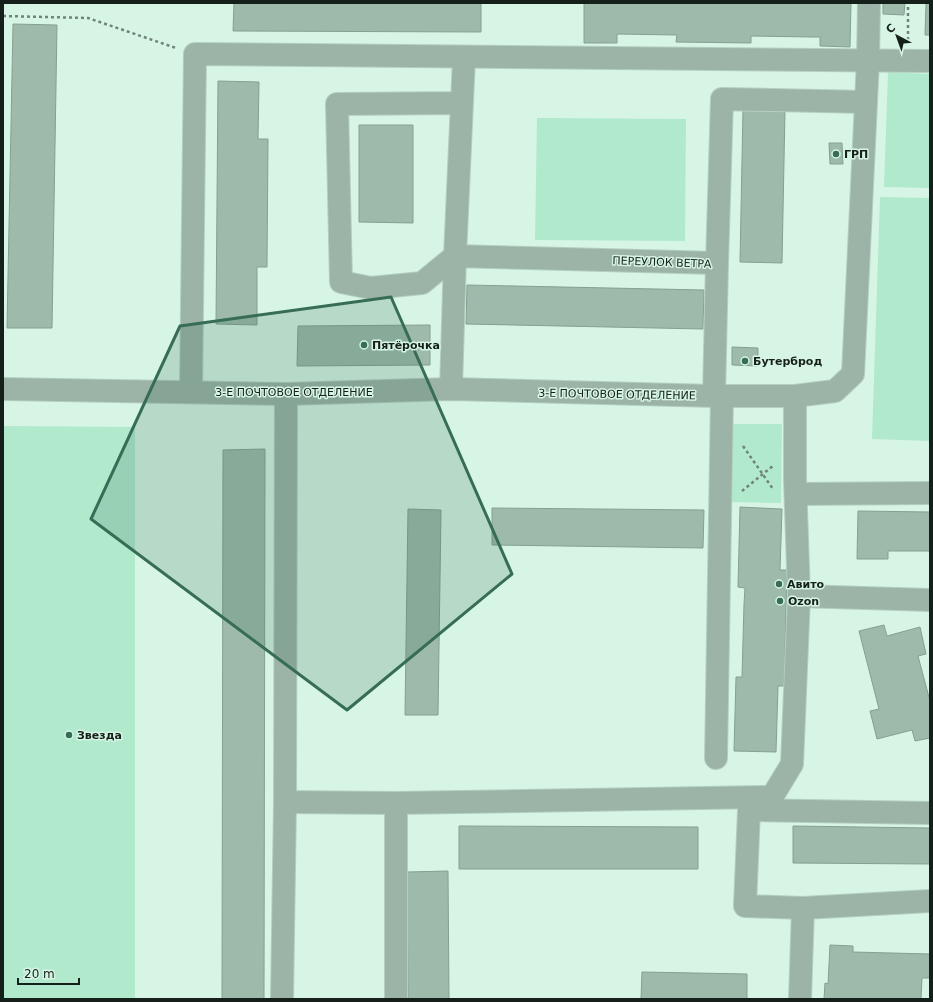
<svg xmlns="http://www.w3.org/2000/svg" width="933" height="1002" font-family="'DejaVu Sans',sans-serif">
<style>
.green{fill:#b1e9cd}
.building{fill:#9dbaab;stroke:#84a092}
.lines{fill:none;stroke-linecap:round;stroke-linejoin:round}
.minor-casing{stroke:#b4cfc0;stroke-width:24}
.path{stroke:#70847a;stroke-width:2.5;stroke-dasharray:3 3;stroke-linecap:butt}
.minor{stroke:#9cb3a7;stroke-width:22}
.marked{fill:#366d54;fill-opacity:0.2;stroke:#366d54;stroke-width:3;stroke-linejoin:round}
.poi-dot{fill:#366d54;stroke:#d7f5e5;stroke-width:1.5}
.labels{text-anchor:middle;stroke-width:3;stroke-linejoin:round;paint-order:stroke}
.poi-label{font-size:11px;font-weight:bold;fill:#15201a;stroke:#d7f5e5;text-anchor:start}
.street-label{font-size:11px;fill:#15201a;stroke:#d7f5e5}
</style>
<rect width="100%" height="100%" fill="#d7f5e5"/>
<!-- green -->
<g class="green">
<polygon points="888,72 930,74 930,188 884,187"/>
<polygon points="537,118 686,119 685,241 535,240"/>
<polygon points="880,197 930,198 930,441 872,439"/>
<polygon points="731,424 782,424 781,503 730,502"/>
<polygon points="3,426 135,427 135,999 3,999"/>
</g>
<!-- building -->
<g class="building">
<polygon points="234,3 481,3 481,32 233,31"/>
<polygon points="584,3 851,3 850,47 820,46 820,37 811,37 751,36 751,43 676,42 677,35 617,34 617,43 584,43"/>
<polygon points="883,3 905,3 904,15 883,14"/>
<polygon points="926,3 930,3 930,35 925,35"/>
<polygon points="13,24 57,25 52,328 7,328"/>
<polygon points="218,81 259,82 258,139 268,139 267,267 257,267 257,325 216,324"/>
<polygon points="743,109 785,110 782,263 740,262"/>
<polygon points="359,125 413,125 413,223 359,222"/>
<polygon points="829,143 842,143 843,164 830,164"/>
<polygon points="467,285 704,290 703,329 466,324"/>
<polygon points="430,325 430,365 297,366 298,326"/>
<polygon points="732,347 758,348 758,366 732,365"/>
<polygon points="265,449 264,999 222,999 223,450"/>
<polygon points="740,507 782,509 780,570 787,570 784,686 778,686 776,752 734,751 736,677 742,677 744,604 745,588 738,587"/>
<polygon points="492,508 704,510 703,548 492,545"/>
<polygon points="408,509 441,510 438,715 405,715"/>
<polygon points="858,511 930,512 930,551 888,551 888,559 857,559"/>
<polygon points="884,625 887,636 920,627 926,654 918,656 930,701 930,738 915,741 912,730 877,739 870,711 879,709 859,631"/>
<polygon points="459,826 698,827 698,869 459,869"/>
<polygon points="793,826 930,828 930,864 793,863"/>
<polygon points="448,871 449,999 408,999 407,872"/>
<polygon points="830,945 853,946 853,952 930,954 930,978 922,978 921,999 824,999 825,983 828,984"/>
<polygon points="642,972 747,974 747,999 641,999"/>
</g>
<g class="lines">
<!-- minor casing -->
<g class="minor-casing">
<g id="minor">
<polyline points="462,103 337,104 341,282 371,288 422,283 455,256 464,58"/>
<polyline points="3,389 286,394 451,389 714,396 795,396 835,391 853,374 868,60 869,3"/>
<polyline points="451,389 455,256 717,263 722,99 866,102"/>
<polyline points="191,391 195,54 930,61"/>
<polyline points="714,396 717,263"/>
<polyline points="795,396 795,480 799,596 792,764 772,797 749,810 930,813"/>
<polyline points="796,494 930,493"/>
<polyline points="799,596 930,600"/>
<polyline points="716,758 722,396"/>
<polyline points="285,802 396,803 771,797"/>
<polyline points="396,803 396,999"/>
<polyline points="749,810 745,906 803,908 930,901"/>
<polyline points="282,999 285,802 286,394"/>
<polyline points="800,999 803,908"/>
</g>
</g>
<!-- path -->
<g class="path">
<polyline points="3,16 88,18 176,48"/>
<polyline points="908,40 908,3"/>
<polyline points="743,446 773,489"/>
<polyline points="742,491 774,465"/>
</g>
<!-- minor -->
<use href="#minor" class="minor"/>
</g>
<!-- marked area -->
<path class="marked" d="M 391,297 L 512,574 L 347,710 L 91,519 L 180,326 Z"/>
<!-- markers -->
<g class="poi-dot">
<circle cx="836" cy="154" r="4"/>
<circle cx="364" cy="345" r="4"/>
<circle cx="745" cy="361" r="4"/>
<circle cx="779" cy="584" r="4"/>
<circle cx="780" cy="601" r="4"/>
<circle cx="69" cy="735" r="4"/>
</g>
<g class="labels">
<!-- poi labels -->
<g class="poi-label">
<text x="844" y="158">ГРП</text>
<text x="372" y="349">Пятёрочка</text>
<text x="753" y="365">Бутерброд</text>
<text x="787" y="588">Авито</text>
<text x="788" y="605">Ozon</text>
<text x="77" y="739">Звезда</text>
</g>
<!-- street labels -->
<g class="street-label">
<text transform="translate(662 262) rotate(2)" y="4">ПЕРЕУЛОК ВЕТРА</text>
<text x="294" y="396">3-Е ПОЧТОВОЕ ОТДЕЛЕНИЕ</text>
<text transform="translate(617 394) rotate(1)" y="4">3-Е ПОЧТОВОЕ ОТДЕЛЕНИЕ</text>
</g>
</g>
<!-- border -->
<rect width="933" height="1002" fill="none" stroke="#15201a" stroke-width="8"/>
<!-- north arrow -->
<g transform="translate(897 36) rotate(319)" stroke="#d7f5e5" stroke-width="3" paint-order="stroke">
<path d="M0-3L7 15L0 10L-7 15Z" fill="#15201a"/>
<text y="-6" font-size="11" font-weight="bold" text-anchor="middle" fill="#15201a">С</text>
</g>
<!-- scale -->
<path d="M18 978v6h61v-6" fill="none" stroke="#15201a" stroke-width="2"/>
<text x="24" y="978" font-size="12" fill="#15201a" stroke="#d7f5e5" stroke-width="3" paint-order="stroke">20 m</text>
</svg>
